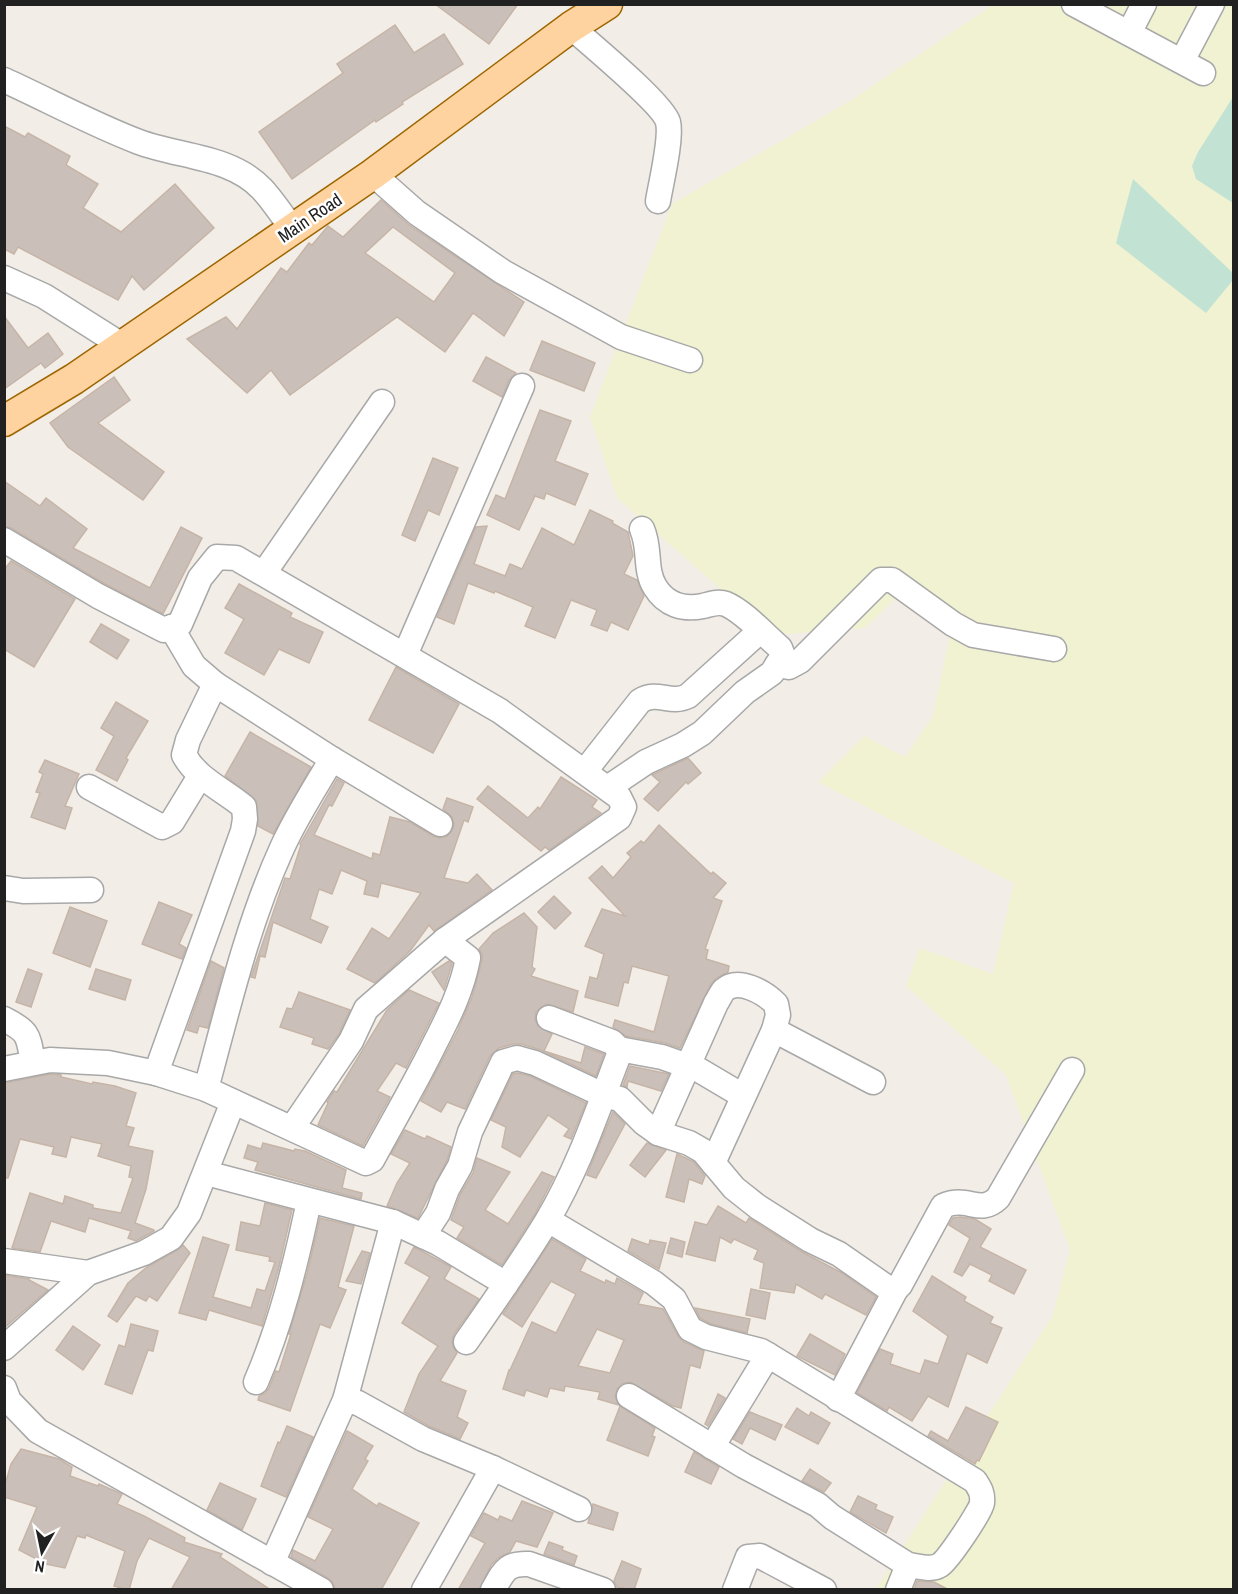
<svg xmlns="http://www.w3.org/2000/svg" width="1238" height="1594" font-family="'Archivo Narrow',sans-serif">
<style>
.farmland{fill:#f0f2d1}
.wetland{fill:#c2e2d3}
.building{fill:#cbc0b9;stroke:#c6b4a7;stroke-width:1.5;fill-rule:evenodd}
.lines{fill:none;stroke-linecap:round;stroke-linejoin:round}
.minor-casing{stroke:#a8a8a8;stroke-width:27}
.major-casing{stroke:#9e6600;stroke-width:33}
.minor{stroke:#fff;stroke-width:24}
.major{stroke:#ffd39f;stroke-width:30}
.labels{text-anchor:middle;stroke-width:5;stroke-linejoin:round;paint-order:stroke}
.street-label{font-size:18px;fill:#212121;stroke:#fff}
</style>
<rect width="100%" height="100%" fill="#f2eee7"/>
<!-- farmland -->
<polygon class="farmland" points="993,5 1233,5 1233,1589 876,1589 1053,1315 1070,1250 1006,1075 906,986 920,948 993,974 1014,883 818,782 864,736 905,757 933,716 951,630 899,595 865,628 773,635 617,498 590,417 672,204 850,101"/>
<!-- wetland -->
<g class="wetland">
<polygon points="1233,97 1233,203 1196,179 1192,166 1198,152"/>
<polygon points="1133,179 1233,273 1233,280 1206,313 1116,243"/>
</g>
<!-- building -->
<g class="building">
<polygon points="435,4 518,4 489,44"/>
<polygon points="395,25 414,53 444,34 463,64 402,102 403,104 376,122 375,120 292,179 259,132 343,73 337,64"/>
<polygon points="4,126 25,137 28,133 70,156 66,165 98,184 83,208 121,232 175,184 214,228 144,290 132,276 118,300 18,247 14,254 4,249"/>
<path d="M 381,200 L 409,225 L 524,302 L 504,336 L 473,313 L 445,352 L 397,317 L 290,395 L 271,370 L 247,393 L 187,339 L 226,317 L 237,329 L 281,268 L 287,272 L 309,243 L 312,245 L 328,226 L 343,237 ZM 393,227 L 455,273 L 434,302 L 365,253 Z"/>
<polygon points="4,316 28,348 48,333 63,354 45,368 41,363 4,389"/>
<polygon points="542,341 595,363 584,391 530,370"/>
<polygon points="486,357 516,373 509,380 502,397 473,381"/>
<polygon points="114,377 130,400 98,423 164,472 143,500 68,447 50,423"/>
<polygon points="540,410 571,421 555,461 588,474 575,505 546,493 544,499 535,496 519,530 487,515 496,495 505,499"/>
<polygon points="433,458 458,468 439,515 428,510 415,541 402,535"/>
<polygon points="4,481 40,506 46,498 87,529 73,548 150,588 181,527 202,538 163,614 105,584 11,528 4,526"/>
<polygon points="590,510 613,521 612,523 628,532 633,556 624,574 637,580 644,596 628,630 611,622 607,631 591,625 597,610 571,600 555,638 525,626 533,607 495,591 494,593 468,583 454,624 437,617 476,527 487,526 474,564 505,576 510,564 522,569 542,528 574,545"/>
<polygon points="11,561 75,599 34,667 4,649 4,570"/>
<polygon points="239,584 292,613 290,617 323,632 309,663 279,649 264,675 225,653 244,619 225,608"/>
<polygon points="101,624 129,640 117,659 90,642"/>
<polygon points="396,667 459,704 433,753 369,720"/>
<polygon points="116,702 148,721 126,758 128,760 117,781 96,770 114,736 101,728"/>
<polygon points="250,732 311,767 273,834 258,826 256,800 225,776"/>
<polygon points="688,758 701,773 688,784 686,782 658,811 644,799 660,782 652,775"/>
<polygon points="45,760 79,774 65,806 72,808 65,829 31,817 40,793 36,792 43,774 39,772"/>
<polygon points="561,777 597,800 592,807 601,813 549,850 545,847 541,851 477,799 488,786 528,818 538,807 540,809"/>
<polygon points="337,779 344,783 332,806 329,805 314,835 372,859 373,853 380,855 390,817 410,822 433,836 440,838 447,836 452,831 454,824 452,817 443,809 447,798 473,807 468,822 464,820 444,878 468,883 477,874 492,890 434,931 429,925 410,951 375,983 347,969 372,928 389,939 421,893 381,883 378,897 364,894 367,881 341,870 332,894 319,889 310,919 328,927 321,943 273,922 265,957 260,956 255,978 251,977 285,878 290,879 301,845 300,844"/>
<polygon points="659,825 711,874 713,872 726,883 713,898 722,901 705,949 708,950 706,959 729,966 728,972 716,978 710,986 680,1048 665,1043 626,1036 613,1027 615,1020 654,1032 669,976 632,966 628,983 624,982 618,1006 585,997 590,977 597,979 604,954 585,946 602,909 625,916 589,878 602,866 613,878 631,857 627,853 641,841 644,843"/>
<polygon points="554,896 571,913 555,929 538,912"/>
<polygon points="159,902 192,915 179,944 186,948 182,959 142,944"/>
<polygon points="70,907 107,921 90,967 53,953"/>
<polygon points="524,913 537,927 532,967 535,969 531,976 578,991 573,1012 547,1004 541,1007 536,1012 535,1020 538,1026 552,1034 544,1051 581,1063 585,1047 604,1054 596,1076 541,1050 521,1044 513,1044 499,1048 490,1056 465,1109 447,1102 441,1112 421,1101 458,1030 472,997 482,961 482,954 479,949 493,933"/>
<polygon points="211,961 224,968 208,1028 199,1026 197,1033 187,1030"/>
<polygon points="449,961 452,964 444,990 432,972"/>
<polygon points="28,969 42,974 31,1007 16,1002"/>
<polygon points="96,969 131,980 125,1000 89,989"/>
<polygon points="409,990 439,1003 406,1068 396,1063 377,1091 390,1097 363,1146 318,1125 328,1103 327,1102 334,1091 337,1092 387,1010"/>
<polygon points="299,992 350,1010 339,1034 328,1049 312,1044 314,1038 280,1027 287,1008 292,1009"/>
<polygon points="630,1066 669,1074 661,1091 628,1081 627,1087 623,1085"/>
<polygon points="517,1073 530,1076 586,1103 571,1139 564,1136 569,1129 548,1115 520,1157 502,1147 506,1127 491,1120 513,1074"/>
<polygon points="51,1074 61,1075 61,1077 92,1084 93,1082 115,1086 136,1093 126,1126 134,1128 128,1146 153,1151 146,1189 135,1223 154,1230 154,1231 136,1241 128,1238 131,1231 89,1218 85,1232 51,1221 40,1252 12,1248 30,1193 63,1204 65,1196 93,1205 93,1208 121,1213 133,1178 129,1177 131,1166 98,1156 102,1144 71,1137 66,1157 52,1154 54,1147 20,1139 8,1178 4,1178 4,1083"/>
<polygon points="613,1112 625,1124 596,1178 587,1175"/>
<polygon points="405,1130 425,1139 427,1136 451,1147 447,1160 418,1218 387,1206 397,1183 410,1163 391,1154"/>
<polygon points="263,1143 294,1151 295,1149 305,1151 346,1170 342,1188 362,1193 361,1199 255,1170 258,1162 244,1158 248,1145 261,1149"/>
<polygon points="647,1143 666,1150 645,1177 630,1165"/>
<polygon points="677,1154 694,1162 705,1176 702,1184 689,1179 684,1202 666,1197"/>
<polygon points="477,1158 510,1172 485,1210 508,1224 542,1172 554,1177 535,1214 502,1265 457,1238 464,1227 451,1220 460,1195 473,1173"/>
<polygon points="265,1203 292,1210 279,1267 262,1326 209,1310 206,1320 179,1313 203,1237 229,1245 213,1297 251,1308 257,1289 265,1291 275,1262 269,1261 270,1257 236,1250 241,1222 260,1226"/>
<polygon points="718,1206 746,1223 749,1218 802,1252 842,1273 876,1297 866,1315 825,1294 822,1299 796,1284 794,1293 760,1288 764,1263 754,1259 758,1250 734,1239 731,1243 720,1237 715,1261 686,1254 695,1222 707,1225"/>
<polygon points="960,1217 975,1219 991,1229 980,1247 1026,1270 1014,1294 989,1281 992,1275 970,1264 962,1276 954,1272 970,1238 949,1225 953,1218"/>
<polygon points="320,1218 354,1226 338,1287 346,1290 330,1328 320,1324 290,1411 258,1400 259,1396 265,1393 269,1388 276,1371 279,1372 291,1334 289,1334 307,1274"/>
<polygon points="671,1238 685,1242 682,1257 667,1253"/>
<path d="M 552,1239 L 586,1259 L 580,1271 L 605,1283 L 606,1280 L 615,1284 L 617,1278 L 643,1293 L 638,1304 L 663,1309 L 678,1336 L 684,1342 L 704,1351 L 700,1368 L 690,1365 L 681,1408 L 673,1406 L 630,1382 L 622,1384 L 617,1389 L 615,1396 L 619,1405 L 598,1399 L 600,1392 L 565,1386 L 564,1391 L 550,1388 L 547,1397 L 526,1390 L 524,1396 L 503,1389 L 509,1370 L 510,1370 L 532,1322 L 556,1333 L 576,1294 L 551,1281 L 522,1327 L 503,1314 ZM 597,1329 L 624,1340 L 610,1373 L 578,1366 Z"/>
<polygon points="632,1239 649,1245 650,1240 666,1243 659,1269 628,1251"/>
<polygon points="183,1245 190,1253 157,1301 149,1296 146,1301 136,1296 117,1322 108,1316 128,1283 147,1267 178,1250"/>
<polygon points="414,1247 451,1267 444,1279 479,1299 454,1334 452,1341 453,1347 457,1353 440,1381 466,1391 457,1417 468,1423 460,1439 429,1426 404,1412 419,1374 438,1346 402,1323 430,1277 405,1263"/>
<polygon points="362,1251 370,1253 361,1284 346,1281"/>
<polygon points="4,1275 29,1279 29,1280 48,1290 4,1328"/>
<polygon points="932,1276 966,1297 964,1301 993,1317 990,1323 1002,1328 987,1363 967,1353 948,1407 928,1396 912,1421 889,1407 887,1411 857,1393 880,1349 893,1354 890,1364 920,1374 925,1360 938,1364 948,1336 913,1311"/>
<polygon points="751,1289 770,1293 765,1319 746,1315"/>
<polygon points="695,1308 750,1319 747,1333 711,1324 700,1318"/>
<polygon points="131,1324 158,1331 153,1351 148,1350 132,1394 105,1384 119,1345 125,1347"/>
<polygon points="73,1326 100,1345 83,1370 56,1350"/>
<polygon points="810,1334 845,1354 835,1375 797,1356"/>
<polygon points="718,1394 725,1398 708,1426 705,1424"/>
<polygon points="620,1406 655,1428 652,1436 655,1437 648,1456 607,1440"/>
<polygon points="966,1407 998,1422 979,1461 977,1460 975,1464 928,1436 931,1431 948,1441"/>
<polygon points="797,1408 809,1416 811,1412 830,1423 818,1444 785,1427"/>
<polygon points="750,1412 782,1425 775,1440 750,1428 742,1444 733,1439"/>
<polygon points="287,1426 313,1437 286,1497 261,1486 278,1442 280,1443"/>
<polygon points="347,1431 373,1446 365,1459 368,1461 352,1489 377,1506 379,1503 419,1523 381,1590 335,1590 333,1583 328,1578 291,1557 293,1550 315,1561 333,1529 308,1517"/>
<polygon points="21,1449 59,1459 72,1467 70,1476 98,1486 99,1484 122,1494 117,1504 144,1516 185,1538 184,1542 222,1554 220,1557 271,1590 171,1590 190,1557 149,1538 137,1561 129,1590 114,1586 125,1551 86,1535 85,1538 77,1536 65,1568 46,1564 19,1550 37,1507 4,1497 4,1488 11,1464"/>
<polygon points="694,1452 719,1467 711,1484 685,1472"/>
<polygon points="810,1469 831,1483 824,1492 802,1481"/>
<polygon points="220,1483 256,1499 242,1530 207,1510"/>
<polygon points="858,1496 877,1505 875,1509 893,1517 886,1533 850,1512"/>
<polygon points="522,1501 553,1513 537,1547 516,1541 510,1552 498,1558 491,1565 479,1590 458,1590 485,1543 471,1536 484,1513 498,1520 500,1516 512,1521"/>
<polygon points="593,1504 618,1513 613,1530 588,1523"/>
<polygon points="549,1542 563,1547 562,1550 577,1556 574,1565 544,1554"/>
<polygon points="622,1561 641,1569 634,1590 617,1587 614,1581"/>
<polygon points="917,1581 934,1582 949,1590 914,1590"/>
</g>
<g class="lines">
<!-- minor casing -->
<g class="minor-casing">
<g id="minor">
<polyline points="1074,4 1203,73"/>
<path d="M 571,27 C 589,43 663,104 668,122 C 672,138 661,183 658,201"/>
<polyline points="1129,33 1144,4"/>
<polyline points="1182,61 1212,4"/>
<path d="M 4,80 C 48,100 94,125 139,142 C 179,157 231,156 262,189 C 273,201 283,216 293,230"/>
<polyline points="373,174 417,213 503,272 621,337 690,360"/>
<polyline points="4,278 44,296 123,346"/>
<polyline points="4,540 98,596 164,630 180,624 200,578 217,557 236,558 500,711 619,797 624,807 619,818 445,940 366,1009 351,1041 292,1128"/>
<polyline points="264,573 382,402"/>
<polyline points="171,627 194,666 215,684 332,759 440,824"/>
<polyline points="405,655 522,386"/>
<polyline points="777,665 789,667 800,661 881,580 892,580 953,624 973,635 1054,649"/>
<path d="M 585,771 L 640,701 C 658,690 670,705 688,696 L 760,631"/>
<polyline points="89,787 162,827 172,822 200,776"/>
<path d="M 609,787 L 646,762 L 683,745 L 702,733 L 745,692 L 772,673 L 783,656 L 780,648 C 765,635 743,611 726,604 C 718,601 711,604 703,606 C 683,610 666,605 655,587 C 644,569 651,549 642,529"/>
<polyline points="4,888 23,891 91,890"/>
<path d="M 4,1019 C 30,1032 28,1036 33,1063"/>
<polyline points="774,1030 873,1082"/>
<polyline points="619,1049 662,1057 699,1070 743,1096"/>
<path d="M 4,1069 L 50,1060 L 108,1063 L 156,1073 L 206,1089 L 366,1163 L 372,1160 C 393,1121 415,1084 434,1045 C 449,1016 462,990 468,958 L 445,940"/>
<path d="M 156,1073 L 243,831 L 245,819 L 244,807 C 224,790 197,779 184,755 L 188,740 L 215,684"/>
<path d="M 206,1089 C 228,1008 247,925 282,848 C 296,817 315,788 332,759"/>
<path d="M 658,1133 L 716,1003 C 719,999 721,993 724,990 C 739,977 765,993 776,1004 L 778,1015 L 774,1030 L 713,1163"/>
<polyline points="206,1173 393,1222 438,1243 506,1284"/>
<path d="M 548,1220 L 654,1283 L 674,1299 L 690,1329 L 706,1337 L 761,1351 L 768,1355 L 975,1481 C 980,1489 983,1493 982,1503 C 981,1511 948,1560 940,1565 C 931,1571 918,1566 908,1565 L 898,1590"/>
<path d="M 423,1236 L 438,1213 L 447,1189 L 460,1166 L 470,1132 L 503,1062 L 517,1058 L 535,1063 L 603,1095 L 620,1099 L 644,1123 L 658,1133 L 689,1143 L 703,1151 L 734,1188 L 758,1207 L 810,1240 L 839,1254 L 885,1286 L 896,1289 L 900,1285 L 943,1206 C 969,1195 979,1216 998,1198 L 1072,1070"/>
<polyline points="4,1261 88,1273"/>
<path d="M 466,1342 C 494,1302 522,1262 547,1221 C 578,1169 597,1112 618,1057 L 619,1049 L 612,1042 L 549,1018"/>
<polyline points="4,1348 88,1273 144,1253 171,1238 189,1213 233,1102"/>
<path d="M 256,1382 C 281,1324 296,1263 309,1201"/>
<polyline points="4,1388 9,1401 38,1431 321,1590"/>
<polyline points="629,1396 744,1466 818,1505 832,1517 908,1565"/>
<polyline points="838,1399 896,1289"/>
<polyline points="345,1400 358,1403 423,1439 493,1468 424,1590"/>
<polyline points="712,1447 768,1355"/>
<polyline points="493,1468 579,1509"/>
<polyline points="272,1563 345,1400 393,1222"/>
<path d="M 493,1590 C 504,1571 506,1563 529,1564 L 603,1590"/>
<polyline points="735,1590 748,1557 760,1556 824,1590"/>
</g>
</g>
<!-- major casing -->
<g class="major-casing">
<polyline id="major" points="4,421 74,379 373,174 571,27 607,4"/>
</g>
<!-- minor -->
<use href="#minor" class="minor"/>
<!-- major -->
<use href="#major" class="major"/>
</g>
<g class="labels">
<!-- street labels -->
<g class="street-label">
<text transform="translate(310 218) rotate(-34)" y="6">Main Road</text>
</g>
</g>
<!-- border -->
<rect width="1238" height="1594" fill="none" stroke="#212121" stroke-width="12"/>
<!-- north arrow -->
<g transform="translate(42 1552) rotate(189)" stroke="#ffffff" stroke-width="4.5" paint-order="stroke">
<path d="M0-4.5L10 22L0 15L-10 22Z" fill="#212121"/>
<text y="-9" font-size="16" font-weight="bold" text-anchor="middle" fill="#212121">N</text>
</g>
</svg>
